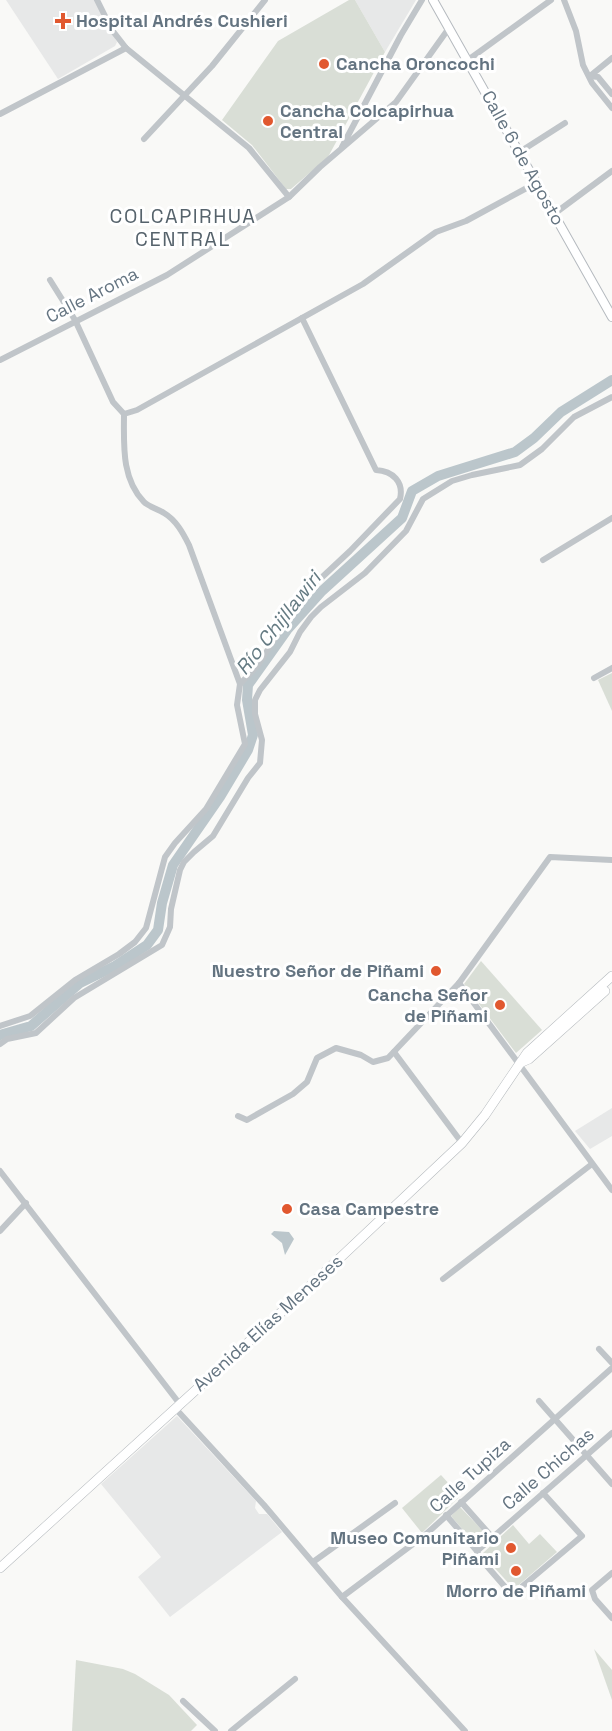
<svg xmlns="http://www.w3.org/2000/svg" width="612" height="1731" font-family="'Space Grotesk',sans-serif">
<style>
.built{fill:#e7e8e8}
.green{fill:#d9ded6}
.water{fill:#bbc6cb}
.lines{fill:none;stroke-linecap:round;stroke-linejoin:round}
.river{stroke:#bbc6cb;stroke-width:10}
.secondary-casing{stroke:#b5babf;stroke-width:10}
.primary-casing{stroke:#b4b9bd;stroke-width:10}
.minor{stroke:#c0c5c9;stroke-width:6}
.secondary{stroke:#fff;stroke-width:8}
.primary{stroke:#fff;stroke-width:9}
.poi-dot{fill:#e1582f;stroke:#fff;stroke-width:2}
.labels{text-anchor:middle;stroke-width:6;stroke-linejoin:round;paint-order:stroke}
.poi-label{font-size:18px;font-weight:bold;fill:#647481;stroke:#fff;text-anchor:start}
.street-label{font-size:18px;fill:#647481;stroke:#fff}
.neighbourhood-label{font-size:20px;letter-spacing:1.5px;fill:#56636c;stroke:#fff}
.water-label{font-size:20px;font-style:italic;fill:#647a82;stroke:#fff}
</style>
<rect width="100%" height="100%" fill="#f9f9f7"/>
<!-- built -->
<g class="built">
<polygon points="6,0 94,0 117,42 115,46 58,79"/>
<polygon points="355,0 416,0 385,52"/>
<polygon points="612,1108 612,1136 590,1149 575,1131"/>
<polygon points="177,1416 256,1501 255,1508 259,1514 267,1514 282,1532 170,1617 138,1577 161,1557 101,1484"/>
</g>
<!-- green -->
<g class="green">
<polygon points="349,0 355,0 385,52 328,157 291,189 286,189 252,145 222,120 278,41"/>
<polygon points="612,673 612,711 598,680"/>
<polygon points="481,961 542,1030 516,1053 464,984"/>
<polygon points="441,1475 460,1496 422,1533 402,1508"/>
<path d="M 460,1507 L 487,1535 C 486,1540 481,1545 476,1545 L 451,1516 Z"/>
<polygon points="513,1525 529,1544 540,1534 557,1552 514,1589 482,1554"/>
<polygon points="594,1649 612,1670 612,1700"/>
<polygon points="76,1660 123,1669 135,1674 169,1695 197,1725 191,1731 72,1731"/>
</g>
<!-- water -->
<polygon class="water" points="274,1231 289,1232 294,1239 285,1255 282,1243 271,1234"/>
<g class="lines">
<!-- river -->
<polyline class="river" points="0,1035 31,1026 80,983 115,966 147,945 158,930 162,903 173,865 220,797 248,750 253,735 247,700 248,685 287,630 322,591 402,518 412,491 438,476 515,452 534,438 561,412 612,380"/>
<!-- secondary casing -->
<g class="secondary-casing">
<polyline id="secondary" points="433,0 612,317"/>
</g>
<!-- primary casing -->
<g class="primary-casing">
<g id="primary">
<polyline points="522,1062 529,1059 605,991"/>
<polyline points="0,1568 308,1288 462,1143 485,1115 527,1053 612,976"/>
</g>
</g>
<!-- minor -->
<g class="minor">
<polyline points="97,0 112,30 126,48 249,148 289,197"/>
<polyline points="564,0 576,31 583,65 592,83 612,108"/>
<polyline points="468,60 551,0"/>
<polyline points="590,76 598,77 612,94"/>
<polyline points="590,76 612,58"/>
<polyline points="0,114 126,48"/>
<polyline points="144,139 212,66 265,0"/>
<polyline points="342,147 401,35 422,0"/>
<polyline points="518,153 565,123"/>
<polyline points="554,214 612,171"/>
<path d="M 50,280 L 75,320 L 113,402 L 124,414 C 124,444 121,478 144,502 C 149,507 158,509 164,513 C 176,520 183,533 189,545 L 240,684"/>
<polyline points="0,360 167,275 289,197 320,167 396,102 449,28"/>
<polyline points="124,414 137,410 363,284 436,232 466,221 536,183"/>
<polyline points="543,560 612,518"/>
<polyline points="594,678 612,668"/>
<polyline points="459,983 612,1190"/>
<path d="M 0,1026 L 30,1016 L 75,980 L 119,954 L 135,942 L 146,928 L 165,857 L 175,843 L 206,809 L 245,744 L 237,705 L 240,684 L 258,665 L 302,596 L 350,551 L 400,499 C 404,482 393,471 376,470 L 302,318"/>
<polyline points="0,1044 7,1039 36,1033 74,998 162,945 170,927 171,909 180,870 184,862 194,852 213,836 248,778 260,763 262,740 255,714 255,700 260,690 290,652 300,632 311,617 321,607 365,573 406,531 423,499 452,481 472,475 520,465 542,449 574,417 612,397"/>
<polyline points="394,1052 462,1143"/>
<polyline points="238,1116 247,1120 293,1094 307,1082 317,1058 336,1048 361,1055 373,1062 388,1058 459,983 550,857 612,860"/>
<polyline points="0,1171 179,1403"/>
<polyline points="0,1231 26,1203"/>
<polyline points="443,1279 592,1164"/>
<polyline points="599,1349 612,1363"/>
<polyline points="539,1401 612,1484"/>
<polyline points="175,1408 264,1505 342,1597 465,1731"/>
<polyline points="461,1502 492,1537"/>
<polyline points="446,1515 477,1551 479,1557 512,1595 582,1536 543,1493"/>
<polyline points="477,1551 612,1433"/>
<polyline points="313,1562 395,1503"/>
<polyline points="612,1573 592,1590 595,1599 612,1618"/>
<polyline points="342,1597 425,1535 612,1368"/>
<polyline points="183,1701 215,1731"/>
<polyline points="231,1731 295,1679"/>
</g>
<!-- secondary -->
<use href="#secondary" class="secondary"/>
<!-- primary -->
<use href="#primary" class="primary"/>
</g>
<!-- markers -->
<g class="poi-dot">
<path d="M60 12h6v6h6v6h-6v6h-6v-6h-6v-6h6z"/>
<circle cx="324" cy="64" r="6"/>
<circle cx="268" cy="121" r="6"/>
<circle cx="436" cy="971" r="6"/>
<circle cx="500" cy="1005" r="6"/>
<circle cx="287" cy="1209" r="6"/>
<circle cx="511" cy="1548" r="6"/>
<circle cx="516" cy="1571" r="6"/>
</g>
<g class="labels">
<!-- poi labels -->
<g class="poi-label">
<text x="76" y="27">Hospital Andrés Cushieri</text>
<text x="336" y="70">Cancha Oroncochi</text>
<text x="280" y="117">Cancha Colcapirhua<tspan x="280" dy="21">Central</tspan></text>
<text x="424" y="977" text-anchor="end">Nuestro Señor de Piñami</text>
<text x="488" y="1001" text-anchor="end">Cancha Señor<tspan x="488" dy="21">de Piñami</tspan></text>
<text x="299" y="1215">Casa Campestre</text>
<text x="499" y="1544" text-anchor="end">Museo Comunitario<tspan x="499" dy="21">Piñami</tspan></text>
<text x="516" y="1597" text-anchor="middle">Morro de Piñami</text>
</g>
<!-- street labels -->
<g class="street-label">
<text transform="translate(523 158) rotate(61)" y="6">Calle 6 de Agosto</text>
<text transform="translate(92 295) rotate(-27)" y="6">Calle Aroma</text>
<text transform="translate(268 1323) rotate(-42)" y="6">Avenida Elías Meneses</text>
<text transform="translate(548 1469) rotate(-41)" y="6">Calle Chichas</text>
<text transform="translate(470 1475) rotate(-42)" y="6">Calle Tupiza</text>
</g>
<!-- neighbourhood labels -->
<g class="neighbourhood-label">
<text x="183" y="223">COLCAPIRHUA<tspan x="183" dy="23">CENTRAL</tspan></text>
</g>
<!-- water labels -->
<g class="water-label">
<text transform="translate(278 623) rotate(-52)" y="7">Río Chijllawiri</text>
</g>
</g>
</svg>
